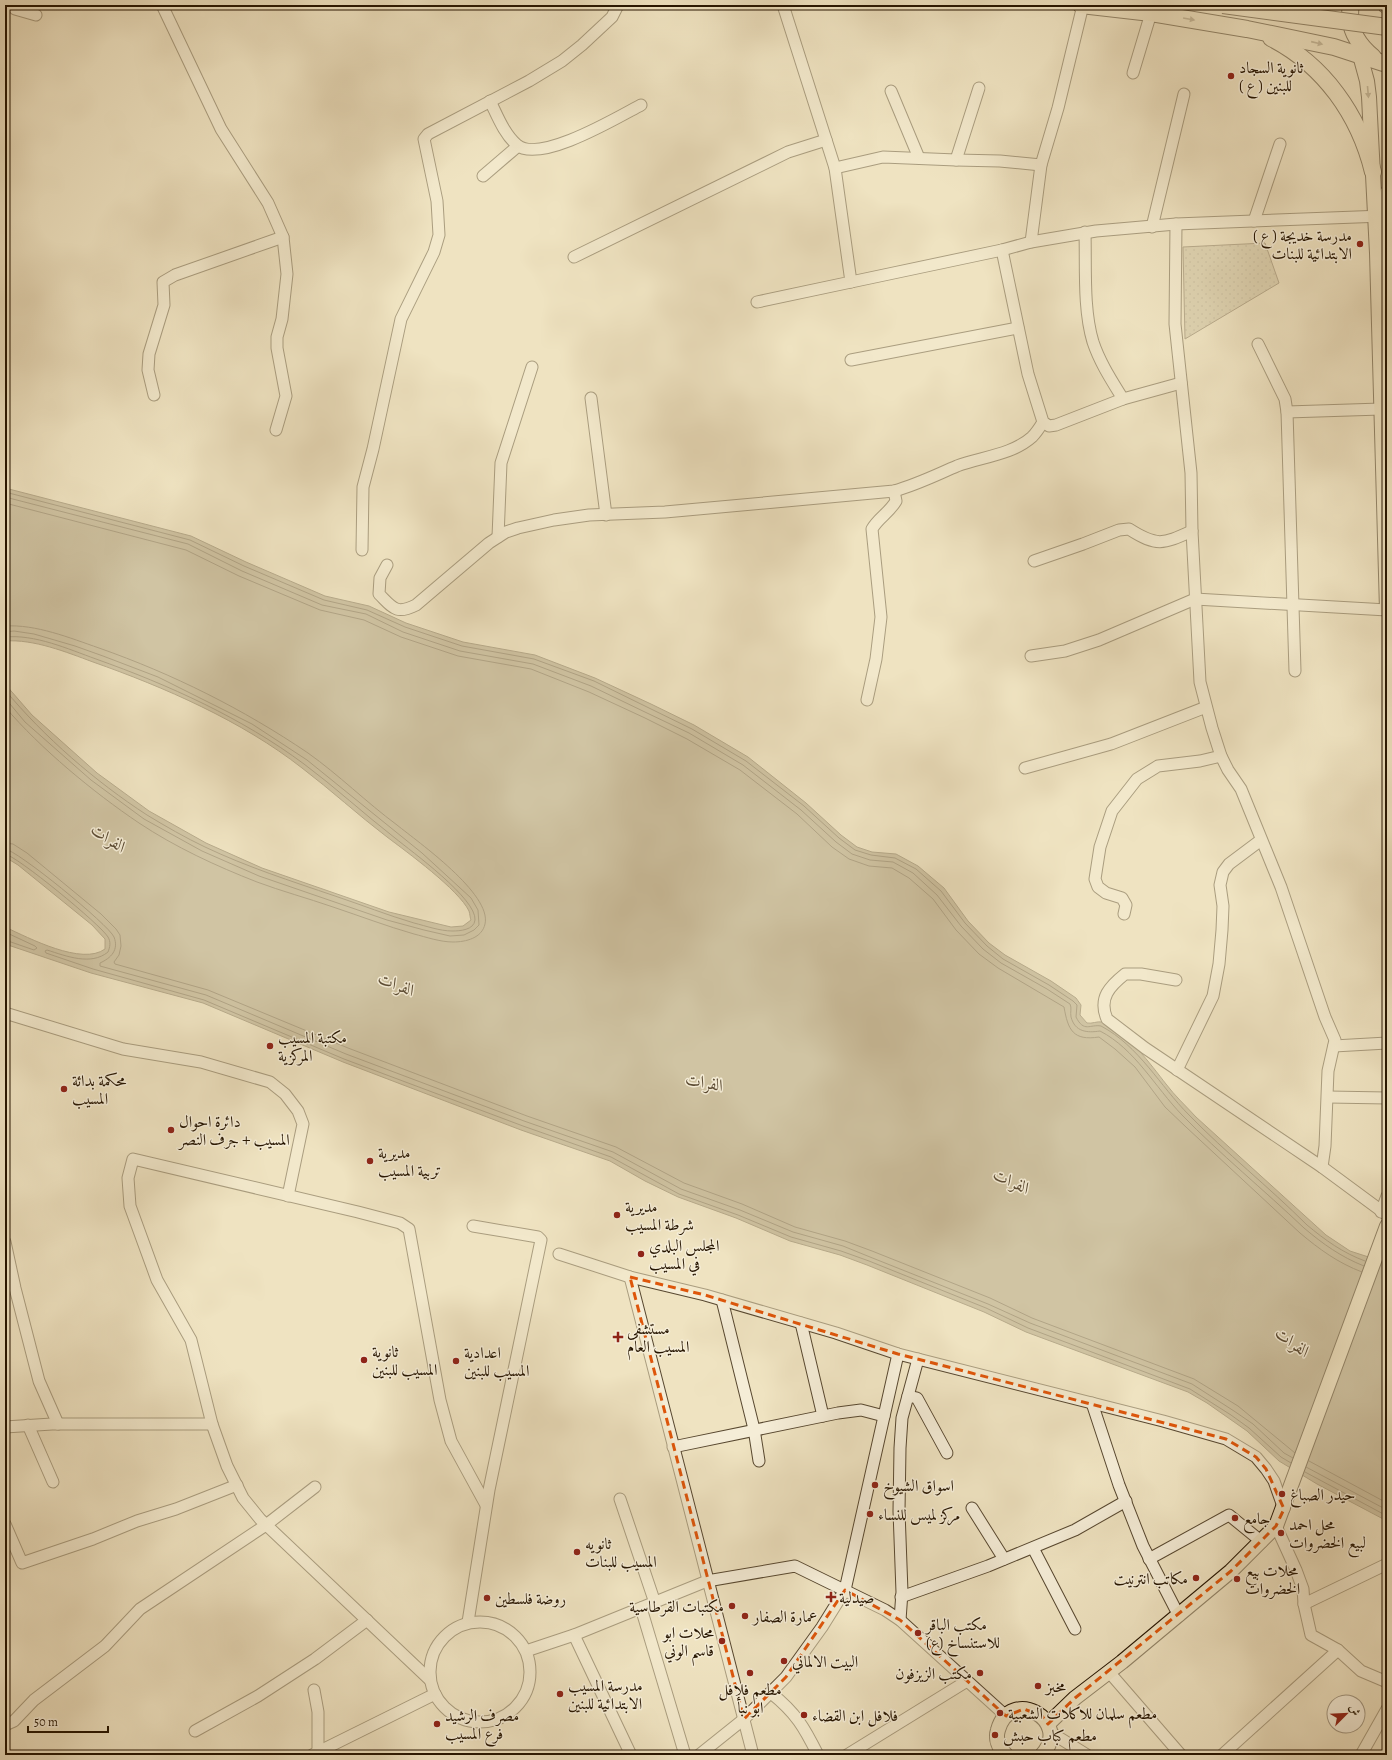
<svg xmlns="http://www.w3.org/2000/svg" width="1392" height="1760" font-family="Alegreya,Amiri,serif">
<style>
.park{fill:url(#park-dots);stroke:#7a6a50}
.water{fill:#ab9d7f;stroke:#76674c}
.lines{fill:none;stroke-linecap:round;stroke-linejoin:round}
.shore{stroke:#685940;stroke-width:1}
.minor-casing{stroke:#584830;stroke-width:13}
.major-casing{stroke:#261500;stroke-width:16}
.highway-casing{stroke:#261500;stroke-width:18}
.minor{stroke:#f5edd7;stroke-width:11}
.major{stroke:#efe3c1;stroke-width:14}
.highway{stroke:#efe3c1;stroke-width:16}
.highway-bridge-casing{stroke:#261500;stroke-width:18;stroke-linecap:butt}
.highway-bridge{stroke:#efe3c1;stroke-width:16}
.oneway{fill:#95866a}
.marked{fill:none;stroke:#de560b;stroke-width:3;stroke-dasharray:8 5;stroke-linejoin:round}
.poi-dot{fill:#8f2418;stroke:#f5edd7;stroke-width:1.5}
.labels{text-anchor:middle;stroke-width:3;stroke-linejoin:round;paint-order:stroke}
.poi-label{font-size:16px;fill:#261500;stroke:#f5edd7;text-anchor:start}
.water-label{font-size:17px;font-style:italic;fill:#5b4b33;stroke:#f5edd7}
</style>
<defs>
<pattern id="park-dots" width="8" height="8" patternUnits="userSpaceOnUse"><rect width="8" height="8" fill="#cdc0a0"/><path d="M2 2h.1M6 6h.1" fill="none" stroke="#b0a488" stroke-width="1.8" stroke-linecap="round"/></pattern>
</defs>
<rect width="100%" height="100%" fill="#efe3c1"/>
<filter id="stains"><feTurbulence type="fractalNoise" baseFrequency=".005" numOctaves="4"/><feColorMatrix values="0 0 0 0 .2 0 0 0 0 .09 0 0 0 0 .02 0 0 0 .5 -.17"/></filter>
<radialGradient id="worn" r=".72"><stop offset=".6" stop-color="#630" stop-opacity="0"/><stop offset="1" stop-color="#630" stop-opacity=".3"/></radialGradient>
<!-- park -->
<polygon class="park" points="1265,243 1279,283 1185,339 1183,247"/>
<!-- water -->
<path class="water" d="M 5,488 L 191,536 L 246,562 L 325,596 L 369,606 L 406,623 L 463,642 L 535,655 L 595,678 L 651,704 L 694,725 L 748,757 L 806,803 L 841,835 L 857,847 L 872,852 L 896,854 L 918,866 L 944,888 L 968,921 L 989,943 L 1005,955 L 1051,981 L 1076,998 L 1081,1005 L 1080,1015 L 1087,1023 C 1092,1024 1097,1021 1102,1022 C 1126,1030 1151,1065 1166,1084 C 1175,1096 1186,1106 1196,1117 L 1326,1235 L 1350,1251 L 1387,1263 L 1387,1521 L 1317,1484 L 1279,1461 L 1247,1431 L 1207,1403 L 1188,1392 L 1026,1332 L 984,1312 L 867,1265 L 840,1255 L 790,1241 L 736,1218 L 678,1197 L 645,1181 L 610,1161 L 521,1130 L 343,1062 L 203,1003 L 91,973 L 5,944 L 5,927 C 29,938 82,966 105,949 L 105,939 L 92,925 L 18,865 L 5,857 L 5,684 L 32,715 L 97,773 L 149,811 L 206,843 L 262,868 L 389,912 L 451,927 L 463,926 L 471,920 C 470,918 470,914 469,911 C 459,890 407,852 387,837 C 358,815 331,790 302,768 C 242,721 164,687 93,662 C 66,652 34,639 5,641 Z"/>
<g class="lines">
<!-- shore -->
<g class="shore">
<path d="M 5,492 L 190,540 L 244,566 L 324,600 L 367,610 L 405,627 L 462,646 L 534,659 L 594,681 L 649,708 L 692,729 L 746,761 L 804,806 L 839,838 L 855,850 L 871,855 L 895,858 L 916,869 L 941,891 L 965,923 L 987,946 L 1003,959 L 1049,985 L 1073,1001 L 1077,1005 L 1076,1017 C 1084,1033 1090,1024 1101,1026 C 1139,1046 1160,1086 1189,1115 C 1226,1153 1269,1187 1307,1225 C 1325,1240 1343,1253 1365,1261"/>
<path d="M 5,497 L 188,544 L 242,571 L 322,605 L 366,614 L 403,632 L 460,651 L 533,664 L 591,686 L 647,713 L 689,733 L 743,765 L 801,810 L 836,842 L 852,854 L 870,860 L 893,862 L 913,873 L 937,895 L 961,926 L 983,949 L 1001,963 L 1047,989 L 1070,1004 C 1072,1008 1070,1012 1071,1017 C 1075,1032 1087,1033 1100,1031 C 1135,1049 1155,1087 1182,1115 C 1220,1154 1264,1190 1304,1228 C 1323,1244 1341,1257 1364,1266"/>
<path d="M 5,503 L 186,550 L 239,576 L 320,610 L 364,620 L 401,637 L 458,656 L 531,669 L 589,692 L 645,718 L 687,739 L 740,770 L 797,814 L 832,847 L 849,859 L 869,866 L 892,868 L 909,878 L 933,899 L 956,930 L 979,954 L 998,968 L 1064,1007 C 1068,1030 1073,1041 1099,1037 L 1115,1049 L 1135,1067 L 1165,1107 L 1186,1127 L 1300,1233 C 1319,1249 1338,1263 1362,1272"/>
<path d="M 5,626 C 36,624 70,638 99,648 C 173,674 243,709 308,753 C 339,775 366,802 397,825 C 418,842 492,894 485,924 C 482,938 466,942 453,942 C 440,942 426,937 414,934 C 386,926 360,916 333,907 C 307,898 281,891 257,882 C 216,866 175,847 139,823 C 93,792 41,749 5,707"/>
<polyline points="5,632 14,631 34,634 75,646 103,656 158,677 252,724 307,760 422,853 471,898 478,910 479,925 474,930 464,935 450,936 424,930 387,920 259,876 202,851 144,819 91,780 25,722 5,698"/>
<path d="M 5,637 C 35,634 68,649 96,659 C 169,685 242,718 304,764 C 335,787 364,814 395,838 C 411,851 477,899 475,920 C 474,930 460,931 452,931 C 440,931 426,926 414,923 C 387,915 362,905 335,896 C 291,881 247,867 205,847 C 186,838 165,826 147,815 C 96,782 44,737 5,690"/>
<polyline points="5,843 13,844 27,853 101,914 116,929 120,935 121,946 119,955 114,962 115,964 208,990 348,1048 527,1116 616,1147 684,1183 742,1204 795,1227 845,1241 872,1251 990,1298 1032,1318 1194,1379 1238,1406 1295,1453"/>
<path d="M 5,849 C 16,849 109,925 114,937 C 119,950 111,958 100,963 L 100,966 L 206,995 L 346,1054 L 524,1121 L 613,1152 L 681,1189 L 740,1210 L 793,1232 L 843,1246 L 870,1257 L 988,1304 L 1030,1323 L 1192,1384 L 1234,1411 L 1253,1424 L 1284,1453 L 1293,1458"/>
<path d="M 5,854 C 16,855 101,925 108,937 C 111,942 110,947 108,952 C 91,966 66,956 47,950 L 45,951 L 46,953 L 93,969 L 204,1000 L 344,1059 L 523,1126 L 611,1157 L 679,1194 L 738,1215 L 791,1237 L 841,1251 L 869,1261 L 986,1308 L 1028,1328 L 1190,1389 L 1231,1415 L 1249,1428 L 1281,1457 L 1291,1463"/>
<polyline points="5,932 35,946 37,948 34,950 5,940"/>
<polyline points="1309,1461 1387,1503"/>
<polyline points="1306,1467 1387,1510"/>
<polyline points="1305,1472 1387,1516"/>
</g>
<!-- minor casing -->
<g class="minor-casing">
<g id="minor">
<polyline points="13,5 15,9 36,15"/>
<polyline points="162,5 221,129 268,203 283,237 287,274 282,319 277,337 277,348 286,396 276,430"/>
<polyline points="1133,73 1151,13"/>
<polyline points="891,91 919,158"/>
<path d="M 490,101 C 497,115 504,134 517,145 C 540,164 618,117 641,105"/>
<polyline points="956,160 1000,161 1041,165"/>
<polyline points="835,168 883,157 956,160 979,88"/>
<polyline points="483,176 518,146"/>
<polyline points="1254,221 1280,144"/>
<polyline points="1176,224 1175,324 1191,473 1192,531 1200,682 1212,728 1221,756 1228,770 1241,789 1281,887 1325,1017 1335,1040 1328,1071 1325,1146 1322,1167"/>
<polyline points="1152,227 1184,94"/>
<path d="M 1085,232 C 1086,267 1083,309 1093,342 C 1100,363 1112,381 1123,399"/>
<polyline points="1031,242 1041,165 1058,108 1083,5"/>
<polyline points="1002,250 1028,374 1043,422 1049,426 1056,425 1123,399 1181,383"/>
<polyline points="574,257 788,152 826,140"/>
<polyline points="851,282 1002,250 1031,242 1096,231 1176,224 1383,216"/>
<polyline points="757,302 851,282 835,168 783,5"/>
<polyline points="1258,344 1285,399 1287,412 1295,671"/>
<polyline points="851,360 1018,328"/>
<polyline points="154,395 148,370 149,354 164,305 163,282 175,275 283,237"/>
<polyline points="591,398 606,515"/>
<polyline points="1287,412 1381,409"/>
<polyline points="498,537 501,463 532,367"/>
<polyline points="362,550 363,487 373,449 401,319 434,252 439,235 437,201 424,139 428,134 529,81 562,61 582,45 612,17 618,5"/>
<path d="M 1034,561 L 1083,544 L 1119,530 L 1129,529 C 1157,547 1163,544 1192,531"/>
<path d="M 387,565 L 380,578 L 379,594 C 393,608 396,615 416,605 L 489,543 L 506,532 L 518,528 L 554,520 L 589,515 L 665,512 L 894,491 C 916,485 936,475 957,466 C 981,457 1012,455 1032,437 C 1036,433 1040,427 1043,422"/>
<polyline points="1031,656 1065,651 1099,640 1195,599 1387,610"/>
<path d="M 867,700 L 876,659 L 881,617 L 872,529 C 878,518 889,513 896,501 L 894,491"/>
<polyline points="1025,768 1111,744 1206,707"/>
<polyline points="1124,914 1126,905 1122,898 1106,893 1098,887 1095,879 1100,847 1112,811 1137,779 1158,766 1200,761 1221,756"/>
<path d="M 1176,980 L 1141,974 L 1125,974 C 1110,986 1098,998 1107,1019 L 1145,1048 L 1322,1167 L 1387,1215"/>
<polyline points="5,1013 123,1049 201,1062 270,1082 285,1094 298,1111 303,1124 288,1196"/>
<polyline points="1334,1046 1387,1043"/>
<polyline points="1177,1070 1213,996 1219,964 1222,930 1223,906 1220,885 1223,872 1229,864 1261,840"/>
<polyline points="1328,1097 1387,1098"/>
<polyline points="1381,1212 1387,1196"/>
<polyline points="5,1242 15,1288 39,1381 58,1424"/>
<polyline points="559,1254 630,1277 705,1295 836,1333 898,1354 1163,1421 1226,1439 1256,1457 1266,1469 1274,1481 1284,1509"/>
<polyline points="630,1277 753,1755"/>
<polyline points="722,1300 754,1429 759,1461"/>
<polyline points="801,1323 823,1416"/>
<polyline points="908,1396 917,1398 947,1453"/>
<polyline points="1092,1403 1119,1485 1143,1546 1179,1616"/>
<polyline points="28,1425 53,1482"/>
<polyline points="5,1427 52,1424 212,1424"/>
<polyline points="673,1447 838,1413 861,1410 884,1416"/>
<polyline points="620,1499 655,1603"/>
<polyline points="972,1508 1004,1559"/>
<polyline points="5,1524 22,1563 93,1539 137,1521 176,1509 237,1485"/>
<polyline points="1276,1526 1296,1570 1303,1589 1304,1604 1311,1635 1338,1650 1361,1671 1387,1682"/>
<polyline points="1033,1548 1075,1629"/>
<polyline points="1149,1559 1229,1515 1262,1542"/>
<polyline points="901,1597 988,1566 1075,1530 1126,1501"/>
<polyline points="1304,1604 1387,1564"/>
<polyline points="641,1608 685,1755"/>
<polyline points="900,1620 902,1592 899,1511 900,1448 902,1418 918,1359"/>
<circle cx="480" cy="1672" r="50"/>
<polyline points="468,1622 489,1490 541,1240 538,1237 473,1226"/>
<polyline points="574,1635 631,1755"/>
<polyline points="526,1651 574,1635 707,1581 795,1566 885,1610 900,1620 1006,1716"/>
<polyline points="1109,1672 1181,1755"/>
<polyline points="430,1680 260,1519 243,1498 227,1466 212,1424 191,1340 157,1280 130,1206 128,1178 133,1159 358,1212 400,1223 409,1229 440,1400 451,1441 486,1505"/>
<polyline points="314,1690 318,1712 318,1752"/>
<path d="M 771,1693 C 796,1713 804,1727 818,1755"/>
<polyline points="5,1725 14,1721 34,1700 105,1646 140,1609 266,1525 315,1487"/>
<polyline points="195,1731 258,1696 315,1659 367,1620"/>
<polyline points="1050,1732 1087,1755"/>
<polyline points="312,1755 435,1694"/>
<polyline points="699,1755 744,1719 786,1677 822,1627 845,1590 898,1354"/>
<polyline points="847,1755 967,1681"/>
<polyline points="1222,1755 1338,1650"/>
<polyline points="1361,1755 1387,1709"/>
</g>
</g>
<!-- major casing -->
<g class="major-casing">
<g id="major">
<polyline points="1358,48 1367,81 1369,97 1377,253 1387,610"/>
<polyline points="1387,193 1387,232"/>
<polyline points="1048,1724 1075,1698 1122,1662 1231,1571 1276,1526 1387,1226"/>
<path d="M 1006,1755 C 999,1748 995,1739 998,1730 C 1010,1686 1073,1720 1042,1755"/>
</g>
</g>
<!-- highway casing -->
<g class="highway-casing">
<g id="highway">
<polyline points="1081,5 1151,13 1247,29 1334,47 1383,63"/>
<path d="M 1351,5 C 1347,26 1357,44 1373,57"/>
<polyline points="1386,5 1387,5"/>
<path d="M 1271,38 C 1324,65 1359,115 1373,172"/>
</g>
</g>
<!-- minor -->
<use href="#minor" class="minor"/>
<!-- major -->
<use href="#major" class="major"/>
<!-- highway -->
<use href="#highway" class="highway"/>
<!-- highway-bridge casing -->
<g class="highway-bridge-casing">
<polyline id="highway-bridge" points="1223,5 1387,27"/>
</g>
<!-- highway-bridge -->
<use href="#highway-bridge" class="highway-bridge"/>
</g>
<!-- one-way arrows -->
<defs><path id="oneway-solid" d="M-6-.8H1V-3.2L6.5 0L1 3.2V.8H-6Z"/></defs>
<g class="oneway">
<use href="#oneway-solid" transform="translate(1189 19) rotate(10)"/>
<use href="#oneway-solid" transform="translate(1317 43) rotate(13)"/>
<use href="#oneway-solid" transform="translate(1368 92) rotate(85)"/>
</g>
<!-- marked area -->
<path d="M0 0H1392V1760H0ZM 630,1277 L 705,1295 L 898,1354 L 1226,1439 L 1256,1457 L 1266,1469 L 1284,1509 L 1276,1526 L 1231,1571 L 1075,1698 L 1048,1724 L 1042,1716 L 1024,1709 L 1006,1716 L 900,1620 L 845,1590 L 786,1677 L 744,1719 Z" fill="#efe3c1" fill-opacity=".55" fill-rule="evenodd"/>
<path class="marked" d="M 630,1277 L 705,1295 L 898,1354 L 1226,1439 L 1256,1457 L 1266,1469 L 1284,1509 L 1276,1526 L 1231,1571 L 1075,1698 L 1048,1724 L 1042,1716 L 1024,1709 L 1006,1716 L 900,1620 L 845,1590 L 786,1677 L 744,1719 Z"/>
<!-- markers -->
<g class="poi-dot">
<circle cx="1231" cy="76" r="4"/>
<circle cx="1360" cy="244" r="4"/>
<circle cx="270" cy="1046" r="4"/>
<circle cx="64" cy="1089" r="4"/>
<circle cx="171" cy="1130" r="4"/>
<circle cx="370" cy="1161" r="4"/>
<circle cx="617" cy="1215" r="4"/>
<circle cx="641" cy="1254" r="4"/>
<path d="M616 1331h4v4h4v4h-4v4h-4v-4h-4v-4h4z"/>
<circle cx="364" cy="1360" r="4"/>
<circle cx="456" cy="1361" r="4"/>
<circle cx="875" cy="1485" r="4"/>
<circle cx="1282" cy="1494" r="4"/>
<circle cx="870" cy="1514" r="4"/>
<circle cx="1235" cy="1518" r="4"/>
<circle cx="1281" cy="1533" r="4"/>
<circle cx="577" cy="1552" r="4"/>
<circle cx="1196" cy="1578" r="4"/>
<circle cx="1237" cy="1579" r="4"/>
<path d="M829 1591h4v4h4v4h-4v4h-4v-4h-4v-4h4z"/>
<circle cx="487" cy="1598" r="4"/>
<circle cx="732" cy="1606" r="4"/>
<circle cx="745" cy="1616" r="4"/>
<circle cx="918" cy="1633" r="4"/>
<circle cx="722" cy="1641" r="4"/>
<circle cx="784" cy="1661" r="4"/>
<circle cx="750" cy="1673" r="4"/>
<circle cx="980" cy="1673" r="4"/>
<circle cx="1038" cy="1686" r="4"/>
<circle cx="560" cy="1694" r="4"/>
<circle cx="1000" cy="1713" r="4"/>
<circle cx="804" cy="1715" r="4"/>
<circle cx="437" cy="1724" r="4"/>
<circle cx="995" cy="1735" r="4"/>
</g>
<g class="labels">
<!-- poi labels -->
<g class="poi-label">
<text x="1239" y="73">ثانوية السجاد<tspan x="1239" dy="18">( ع ) للبنين</tspan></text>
<text x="1352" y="241" text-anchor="end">مدرسة خديجة ( ع )<tspan x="1352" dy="18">الابتدائية للبنات</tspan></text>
<text x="278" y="1043">مكتبة المسيب<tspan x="278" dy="18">المركزية</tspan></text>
<text x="72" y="1086">محكمة بدائة<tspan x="72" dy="18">المسيب</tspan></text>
<text x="179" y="1127">دائرة احوال<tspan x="179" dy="18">المسيب + جرف النصر</tspan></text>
<text x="378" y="1158">مديرية<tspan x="378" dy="18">تربية المسيب</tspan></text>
<text x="625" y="1212">مديرية<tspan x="625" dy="18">شرطة المسيب</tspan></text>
<text x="649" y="1251">المجلس البلدي<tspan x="649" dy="18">في المسيب</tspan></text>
<text x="627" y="1334">مستشفى<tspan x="627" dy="18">المسيب العام</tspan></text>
<text x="372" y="1357">ثانوية<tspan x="372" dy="18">المسيب للبنين</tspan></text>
<text x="464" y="1358">اعدادية<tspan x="464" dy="18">المسيب للبنين</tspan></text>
<text x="883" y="1491">اسواق الشيوخ</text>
<text x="1290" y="1500">حيدر الصباغ</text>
<text x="878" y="1520">مركز لميس للنساء</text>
<text x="1243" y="1524">جامع</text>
<text x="1289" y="1530">محل احمد<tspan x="1289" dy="18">لبيع الخضروات</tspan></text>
<text x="585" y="1549">ثانويه<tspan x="585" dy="18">المسيب للبنات</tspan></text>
<text x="1245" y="1576">محلات بيع<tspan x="1245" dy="18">الخضروات</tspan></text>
<text x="1188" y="1584" text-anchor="end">مكاتب انترنيت</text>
<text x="839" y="1603">صيدلية</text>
<text x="495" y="1604">روضة فلسطين</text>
<text x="724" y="1612" text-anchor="end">مكتبات القرطاسية</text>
<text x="753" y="1622">عمارة الصفار</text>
<text x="926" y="1630">مكتب الباقر<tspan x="926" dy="18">(ع) للاستنساخ</tspan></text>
<text x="714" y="1638" text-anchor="end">محلات ابو<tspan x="714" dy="18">قاسم الوني</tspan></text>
<text x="792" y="1667">البيت الالماني</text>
<text x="972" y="1679" text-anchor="end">مكتب الزيزفون</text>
<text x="568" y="1691">مدرسة المسيب<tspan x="568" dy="18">الابتدائية للبنين</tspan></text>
<text x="1046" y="1692">مخبز</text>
<text x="750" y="1695" text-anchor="middle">مطعم فلافل<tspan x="750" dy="18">ابو نبأ</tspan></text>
<text x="1008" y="1719">مطعم سلمان للاكلات الشعبية</text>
<text x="445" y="1721">مصرف الرشيد<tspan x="445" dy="18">فرع المسيب</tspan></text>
<text x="812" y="1721">فلافل ابن القضاء</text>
<text x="1003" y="1741">مطعم كباب حبش</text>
</g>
<!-- water labels -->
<g class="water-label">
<text transform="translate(109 838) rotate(33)" y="6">الفرات</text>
<text transform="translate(397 984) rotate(22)" y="6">الفرات</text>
<text transform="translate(705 1082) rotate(11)" y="6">الفرات</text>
<text transform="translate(1012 1181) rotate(25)" y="6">الفرات</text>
<text transform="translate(1293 1342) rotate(36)" y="6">الفرات</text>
</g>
</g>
<!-- margin -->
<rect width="1392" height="1760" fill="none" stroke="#efe3c1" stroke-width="20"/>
<rect x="6" y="6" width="1380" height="1748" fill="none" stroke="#261500" stroke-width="2"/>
<rect x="10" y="10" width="1372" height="1740" fill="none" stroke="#261500"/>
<!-- north arrow -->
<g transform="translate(1346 1714) rotate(66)"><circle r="19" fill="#f5edd7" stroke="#a29781"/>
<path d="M0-3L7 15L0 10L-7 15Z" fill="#8f2418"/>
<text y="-6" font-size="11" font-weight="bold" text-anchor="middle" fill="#261500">ش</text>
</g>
<!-- scale -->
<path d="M28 1726v6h80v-6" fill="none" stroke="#261500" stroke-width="2"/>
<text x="34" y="1726" font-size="12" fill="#261500" stroke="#f5edd7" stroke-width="3" paint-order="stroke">50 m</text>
<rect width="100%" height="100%" filter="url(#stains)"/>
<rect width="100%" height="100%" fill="url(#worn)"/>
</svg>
